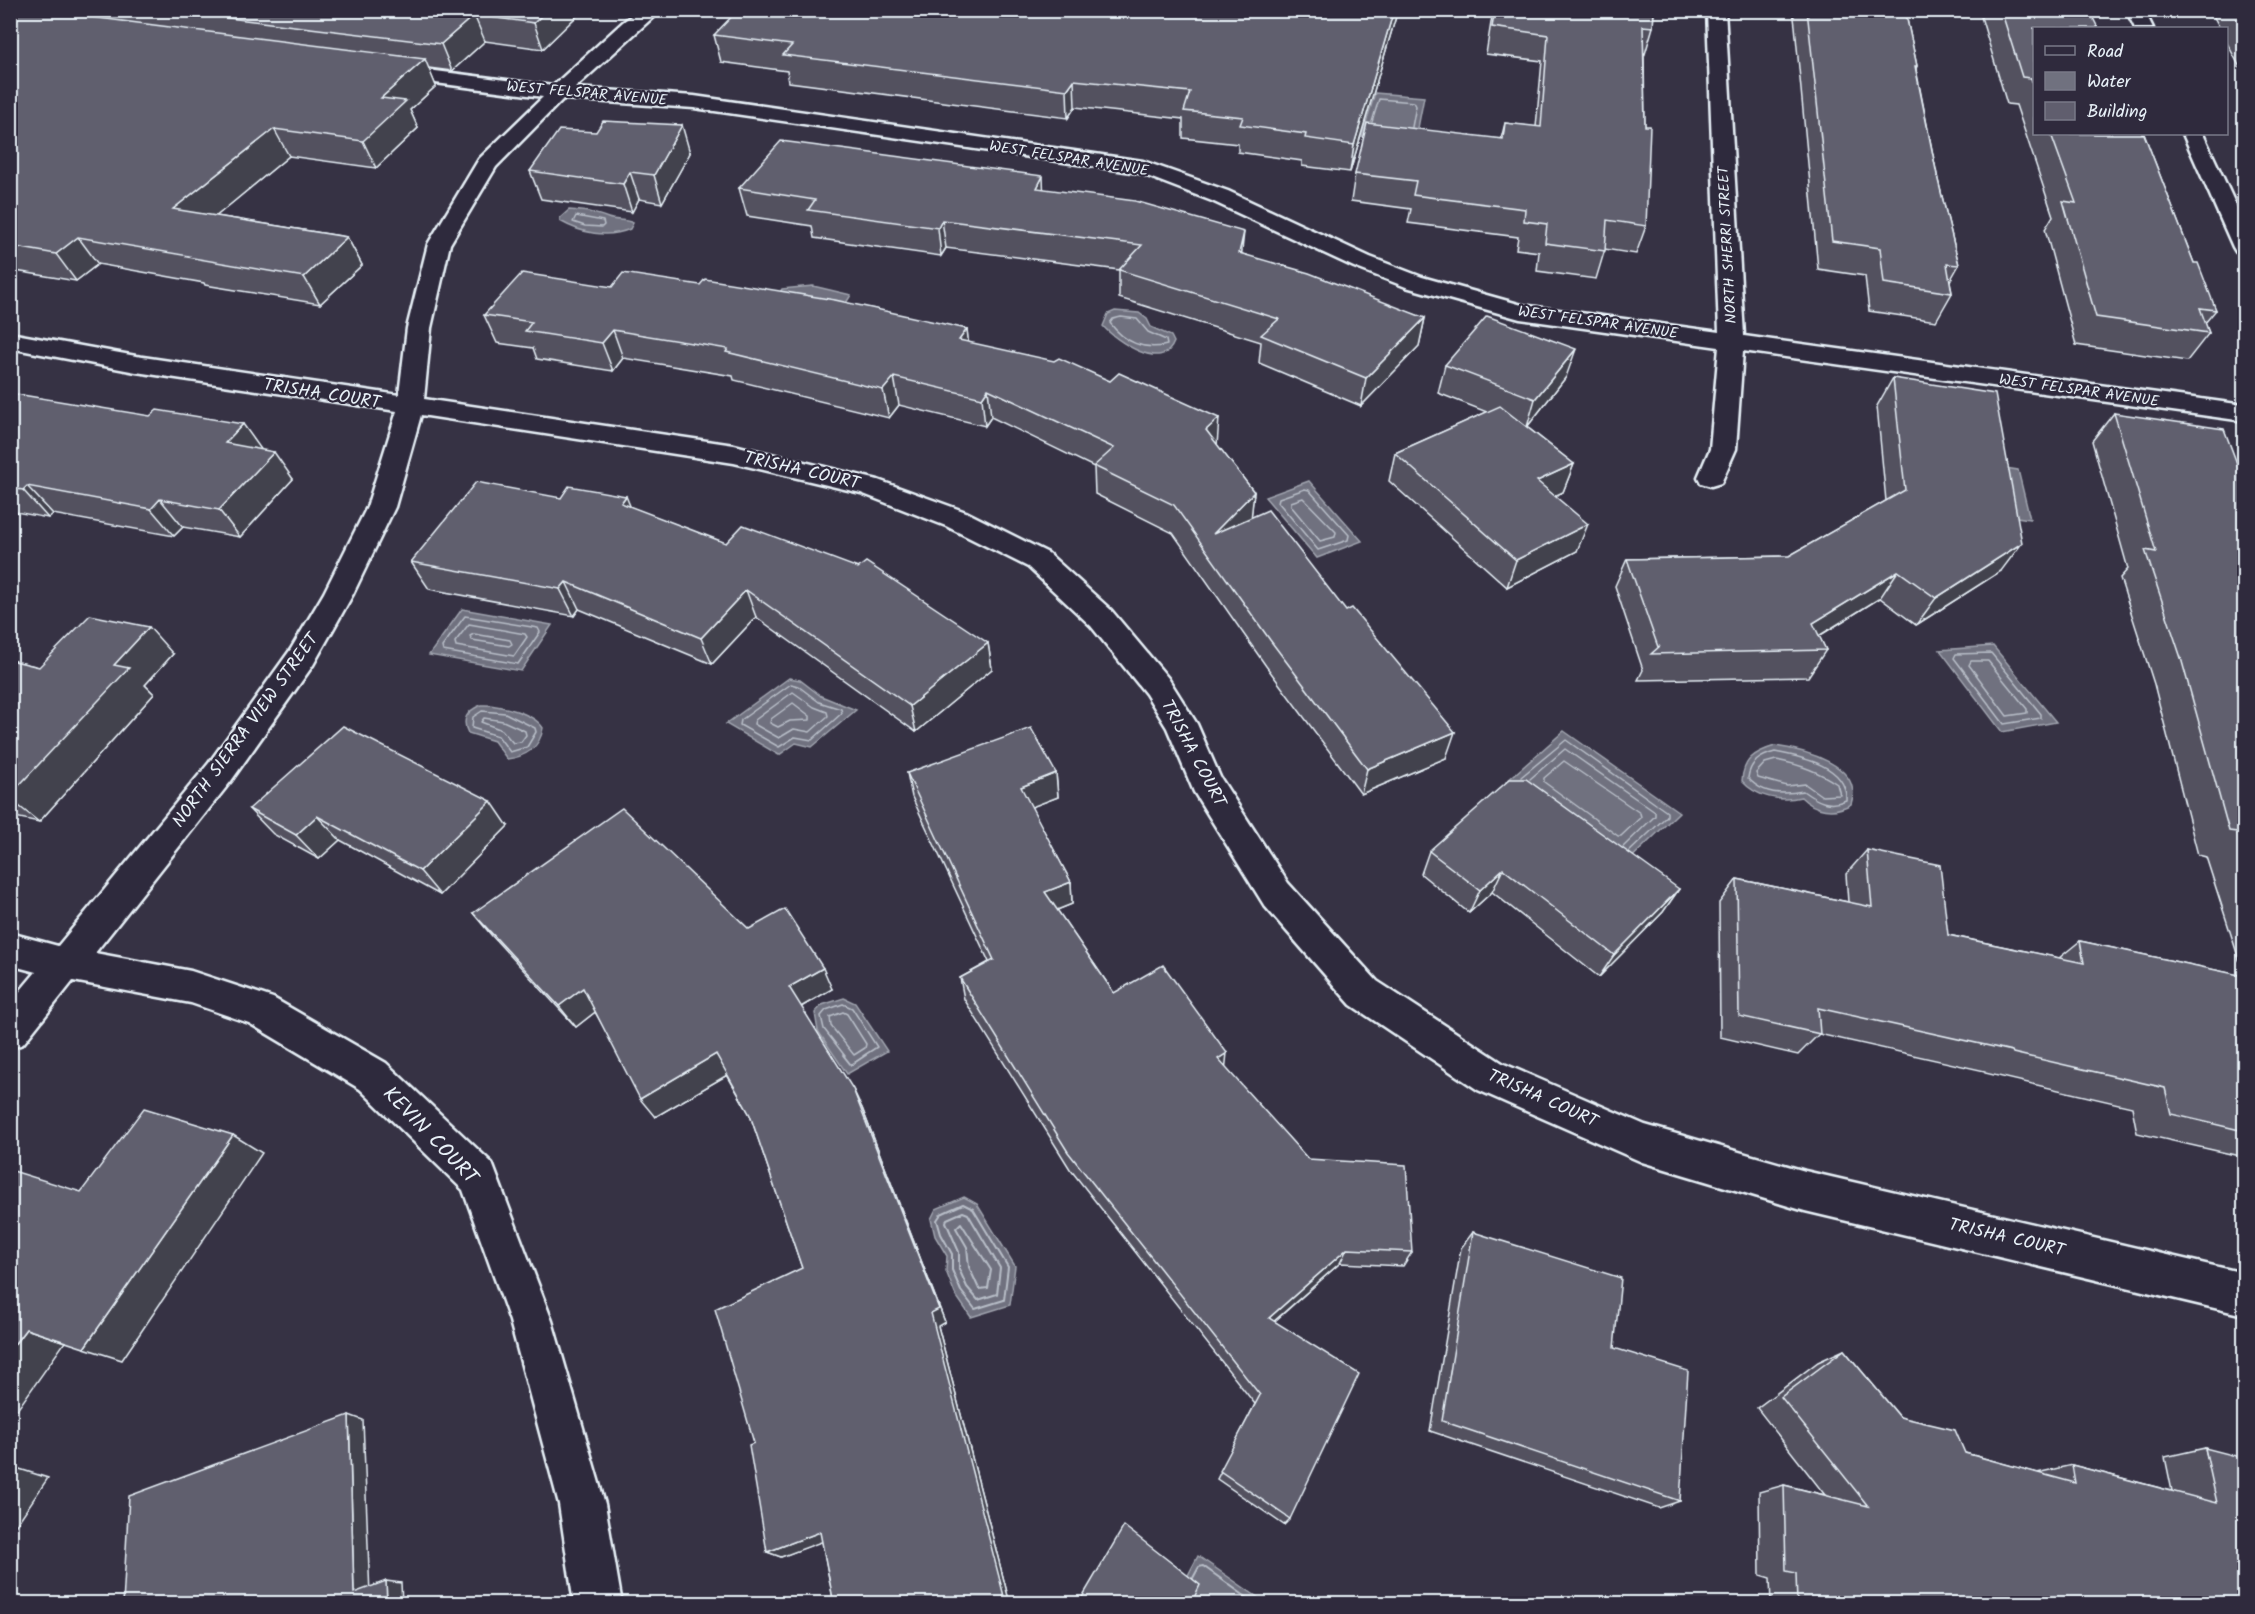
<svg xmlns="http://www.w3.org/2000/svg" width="2255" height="1614" font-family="Kalam,sans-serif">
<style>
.water{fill:#70717f;stroke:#a0a4af;stroke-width:1.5}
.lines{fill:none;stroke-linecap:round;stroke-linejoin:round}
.shore-far1{stroke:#b8bec8;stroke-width:1.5}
.shore{stroke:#b8bec8;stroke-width:2}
.street-casing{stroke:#e8f1f8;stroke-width:5}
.street{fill:#2f2a3d;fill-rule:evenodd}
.wall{fill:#53515f;stroke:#e8f1f8;stroke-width:1.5}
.shaded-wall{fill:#43424d;stroke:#e8f1f8;stroke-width:1.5}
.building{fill:#605e6e;stroke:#e8f1f8;stroke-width:1.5}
.labels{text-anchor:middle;stroke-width:4.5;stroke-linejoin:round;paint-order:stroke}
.far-street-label{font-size:15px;fill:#e8f1f8;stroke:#2f2a3d}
.street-label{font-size:18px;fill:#e8f1f8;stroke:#2f2a3d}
.near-street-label{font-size:21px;fill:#e8f1f8;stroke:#2f2a3d}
</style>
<rect width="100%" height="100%" fill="#363244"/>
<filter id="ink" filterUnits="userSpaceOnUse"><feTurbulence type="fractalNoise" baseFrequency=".0167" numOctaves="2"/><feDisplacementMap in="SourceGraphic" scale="12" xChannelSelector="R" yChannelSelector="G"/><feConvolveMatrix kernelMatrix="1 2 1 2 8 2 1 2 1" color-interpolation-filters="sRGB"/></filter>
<g filter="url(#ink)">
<!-- water -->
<g class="water">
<polygon points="1375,93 1424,97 1416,138 1410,142 1362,136"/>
<path d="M 569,210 C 587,211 592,212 608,218 C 616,221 625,219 633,223 L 630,229 C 607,239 581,233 560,221 L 560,218 Z"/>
<polygon points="813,286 851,295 840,313 774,302 782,289"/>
<path d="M 1115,311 L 1139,313 L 1147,319 L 1151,327 L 1171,336 L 1174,342 C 1163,373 1116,341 1103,326 L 1108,314 Z"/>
<polygon points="1973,463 2018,470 2030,519 1984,512"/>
<polygon points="1309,481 1362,541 1317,558 1265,497"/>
<polygon points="462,609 552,625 521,671 429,655"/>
<polygon points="1993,646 2056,722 2002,732 1940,650"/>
<polygon points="789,678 800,680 821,696 856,710 812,747 796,743 779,755 726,724"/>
<path d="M 481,705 C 498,704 534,713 543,728 C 540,748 525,757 507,759 L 494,741 L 468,733 C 461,719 467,711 481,705 Z"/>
<polygon points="1564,731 1679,812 1622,867 1506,782"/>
<path d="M 1775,746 C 1804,750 1864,765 1851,804 C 1834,814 1815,811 1801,797 C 1780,802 1756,797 1742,781 C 1743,759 1755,752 1775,746 Z"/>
<polygon points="844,998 855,1003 887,1051 847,1074 818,1031 815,1013 822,1005"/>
<polygon points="964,1197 977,1204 1015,1266 1010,1305 971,1317 955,1294 946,1271 947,1256 935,1236 931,1219 936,1209"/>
<polygon points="1198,1556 1266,1603 1173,1604"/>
</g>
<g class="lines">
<!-- shore-far1 -->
<g class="shore-far1">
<polyline points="1372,122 1379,99 1414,102 1416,106 1412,127"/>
<polygon points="576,216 603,221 604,225 602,227 585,226 573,222"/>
<path d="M 1121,317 L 1137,319 L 1148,332 L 1166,340 L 1167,345 C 1144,351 1124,342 1110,323 L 1113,319 Z"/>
<polygon points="1305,489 1309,490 1349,535 1348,540 1318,550 1278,502 1279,498"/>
<polygon points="1303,498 1336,532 1335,537 1320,541 1291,506 1291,502"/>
<polygon points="465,616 538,628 540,632 518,664 443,651 442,647"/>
<polygon points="469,624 525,634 527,637 514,656 456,646 455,642"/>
<polygon points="474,634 510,640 512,644 509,646 472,640 470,636"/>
<polygon points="1991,653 2041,714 2041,718 2004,724 1954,658 1956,654"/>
<polygon points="1971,661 1988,661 2027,709 2027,713 2007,716 1969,665"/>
<polygon points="791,684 798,686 819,702 841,709 842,713 812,740 795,737 779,747 740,725 741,720"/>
<polygon points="793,692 814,707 827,712 828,716 810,732 794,729 779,738 754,724 755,720"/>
<polygon points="793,703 810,716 810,720 790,721 778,727 770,723 771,719"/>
<polygon points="482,711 505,713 535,728 536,732 527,747 510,752 498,736 472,728 473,717"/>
<polygon points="484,718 503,721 525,731 526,735 521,742 513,743 502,730 481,722"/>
<path d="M 1775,752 C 1802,757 1848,766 1846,800 C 1829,808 1817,801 1803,791 C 1784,795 1762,794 1748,778 C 1750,762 1760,756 1775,752 Z"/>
<path d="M 1776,760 C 1798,764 1818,771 1837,784 L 1840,795 L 1822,796 L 1805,784 L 1787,786 L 1758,778 L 1756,773 L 1765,763 Z"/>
<polygon points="1564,761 1640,813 1641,817 1621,836 1618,836 1544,782 1544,778"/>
<polyline points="1521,777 1566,740 1667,812 1667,816 1629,852"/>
<polyline points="1530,779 1565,749 1655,812 1655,816 1623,847"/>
<polygon points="843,1012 847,1014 866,1044 865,1048 854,1055 831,1026 830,1017"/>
<polyline points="845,1056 824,1029 821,1016 826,1010 843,1004 852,1008 877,1047 863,1056"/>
</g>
<!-- shore -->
<g class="shore">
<polyline points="843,1055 851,1065 866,1055"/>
<polygon points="963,1204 973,1209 1008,1267 1004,1300 975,1309 961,1291 952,1270 952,1254 941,1234 937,1220 941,1214"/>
<polygon points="963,1212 968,1214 1000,1268 997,1294 978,1300 967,1287 959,1269 959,1252 946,1222 947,1219"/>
<polygon points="961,1223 991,1270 988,1288 979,1289 969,1267 967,1247 956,1228"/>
<polyline points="1193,1578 1199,1567 1203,1566 1256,1604"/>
</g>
<!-- street casing -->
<g class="street-casing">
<g id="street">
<polygon points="639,10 661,10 575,88 694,96 1143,161 1228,191 1370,257 1422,277 1522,305 1719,332 1707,10 1725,10 1744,336 2244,405 2244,421 1743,351 1736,449 1721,483 1711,486 1701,483 1698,477 1710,449 1719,347 1520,319 1406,287 1354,267 1212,201 1139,173 694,108 563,99 496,167 450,244 431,328 424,399 734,445 878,480 966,512 1048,553 1111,610 1168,678 1197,724 1220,777 1288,883 1377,981 1504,1064 1645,1125 1805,1171 2244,1273 2244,1315 1805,1211 1642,1162 1478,1090 1351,1005 1264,905 1194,792 1167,728 1146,694 1091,626 1028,567 946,526 861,493 734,463 421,415 395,507 353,594 313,665 231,781 95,953 191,971 273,998 386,1063 492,1163 552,1321 605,1504 622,1604 574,1604 559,1504 510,1321 463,1190 360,1089 249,1023 191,1003 73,981 23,1044 10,1049 10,1003 36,972 10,965 10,933 58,946 209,763 291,649 324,593 367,507 397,411 136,372 10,348 10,333 136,356 399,395 407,328 428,244 479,159 543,97 389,77 382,75 379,71 382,67 389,65 553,86 623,22"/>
<polygon points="2126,10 2144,10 2153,28 2135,28"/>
<polygon points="2183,134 2203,134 2244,223 2244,254 2236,252 2233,247"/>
</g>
</g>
<!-- street -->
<use href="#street" class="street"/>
</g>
<!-- wall -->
<g class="wall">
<polygon points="10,10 583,10 543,49 485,41 452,71 428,68 436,86 410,110 418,128 376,168 289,156 216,216 347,237 362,265 320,304 205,285 204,283 98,264 76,281 10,270"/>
<polygon points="1493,10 1654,10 1653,27 1645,54 1644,53 1646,226 1636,254 1605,249 1596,279 1537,271 1539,252 1516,249 1518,237 1408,223 1411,209 1351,201 1355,174 1501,139 1505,123 1536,127 1542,61 1486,54"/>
<polygon points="1793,10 1905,10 1917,66 1916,69 1938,180 1959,265 1950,281 1952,293 1936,321 1869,311 1865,276 1818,269 1795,26"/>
<polygon points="1979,10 2089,10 2034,28 2034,134 2144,134 2194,263 2216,310 2205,323 2209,333 2187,361 2076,345 2045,229 2053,216 2016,105 2007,104"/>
<polygon points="2210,10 2244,10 2244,75 2226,41 2226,28 2220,28"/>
<polygon points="1397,13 1350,172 1302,166 1302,161 1238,152 1238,144 1183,138 1183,119 1075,107 1068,118 789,82 787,71 721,62 714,35"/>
<polygon points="596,132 690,153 662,203 639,199 632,212 541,199 530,171"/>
<polygon points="739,188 1043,189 1242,254 1425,318 1419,346 1361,406 1259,363 1261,342 1119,298 1119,270 946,248 941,256 814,238 812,226 747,216"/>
<polygon points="612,287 967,329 968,342 1217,445 1254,492 1251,517 1446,758 1361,794 1266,666 1173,533 1095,494 1094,467 991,417 985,426 899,405 889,418 734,380 733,376 623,358 613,371 537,359 533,348 497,343 484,315"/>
<polygon points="1445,365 1566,377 1527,427 1574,464 1563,492 1554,496 1577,551 1507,587 1389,481 1395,453 1487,412 1438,393"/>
<polygon points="1893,378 2001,571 1916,625 1880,598 1819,636 1826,650 1808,677 1638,680 1643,670 1615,586 1627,559 1789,556 1886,501 1877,406"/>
<polygon points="10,393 261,450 293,479 240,537 183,527 174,536 53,514 48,518 10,511"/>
<polygon points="2114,413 2244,482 2244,975 2206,857 2198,855 2154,684 2120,578 2128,569 2092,441"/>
<polygon points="561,498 630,507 988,643 992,669 916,732 756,617 712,664 579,609 574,616 429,589 411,562"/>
<polygon points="173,654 145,685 154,694 39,822 10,816 10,660 39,667"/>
<polygon points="907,773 1056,773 1058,797 1031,807 1071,882 1072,904 1057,910 1114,993 1225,1068 1308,1159 1412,1252 1403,1266 1340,1263 1275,1321 1290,1519 1284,1525 1217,1479 1255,1404 1070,1169 964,999 960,978 989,962 912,797"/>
<polygon points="249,809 508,826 440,895 340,840 319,859 273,834"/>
<polygon points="1867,850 1948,935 2059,958 2080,941 2244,976 2244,1157 2137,1133 2132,1107 1985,1073 1985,1071 1819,1034 1798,1055 1720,1037 1719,903 1737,879 1848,902 1846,874"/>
<polygon points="1429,851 1679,889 1663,912 1599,977 1492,892 1469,913 1421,874"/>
<polygon points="473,913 749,929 832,989 801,1007 862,1108 945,1322 938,1326 1010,1604 834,1604 822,1541 781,1557 767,1552 754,1443 802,1268 750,1115 727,1075 655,1117 595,1012 576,1027 492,936"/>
<polygon points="1473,1232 1614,1348 1680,1501 1659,1508 1430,1431 1461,1248"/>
<polygon points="1844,1350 1900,1417 1965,1453 2037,1473 2072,1465 2172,1491 2165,1457 2205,1448 2244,1604 1771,1604 1770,1578 1760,1575 1759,1492 1784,1485 1825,1495 1757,1408 1818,1362"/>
</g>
<!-- shaded-wall -->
<g class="shaded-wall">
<polygon points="547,10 583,10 543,49 534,23"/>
<polygon points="1394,10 1398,10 1397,13 1350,172 1354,145"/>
<polygon points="474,15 485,41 452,71 441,44"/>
<polygon points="425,59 436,86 410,110 418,128 376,168 363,141 381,98"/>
<polygon points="1074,80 1075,107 1068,118 1067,90"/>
<polygon points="682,125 690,153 662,203 654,175"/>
<polygon points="274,129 289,156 191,237 173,209"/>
<polygon points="630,172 639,199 632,212 623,184"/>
<polygon points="1043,176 1044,204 1037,188"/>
<polygon points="942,220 946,248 941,256 938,228"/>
<polygon points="1244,232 1241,260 1239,253"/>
<polygon points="78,237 98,264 76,281 56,254"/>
<polygon points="347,237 362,265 320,304 304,277"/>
<polygon points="1425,318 1419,346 1361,406 1366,378"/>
<polygon points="967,329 970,357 959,340"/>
<polygon points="613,330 623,358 613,371 602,343"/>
<polygon points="1576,349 1566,377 1527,427 1535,399"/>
<polygon points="894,377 899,405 889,418 883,390"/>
<polygon points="988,389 991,417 985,426 982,398"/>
<polygon points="1219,418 1217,446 1206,430"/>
<polygon points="243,424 263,452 225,443"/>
<polygon points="274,452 293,479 240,537 219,510"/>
<polygon points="1574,464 1563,492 1527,509 1537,481"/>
<polygon points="27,486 53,514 48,518 23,490"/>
<polygon points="1254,492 1251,520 1213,534"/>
<polygon points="626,496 637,523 621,503"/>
<polygon points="160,499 183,527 174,536 151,509"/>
<polygon points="1588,524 1577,551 1507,587 1516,560"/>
<polygon points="2022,543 2001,571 1916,625 1936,598"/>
<polygon points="1898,571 1880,598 1796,650 1813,623"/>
<polygon points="566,582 579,609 574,616 560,589"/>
<polygon points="746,590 756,617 712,664 701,638"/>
<polygon points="149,627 173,654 145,685 154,694 39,822 10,799 10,795 114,665"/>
<polygon points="988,643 992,669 916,732 910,706"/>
<polygon points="1455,732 1446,758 1361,794 1367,769"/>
<polygon points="1056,773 1058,797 1024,810 1021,787"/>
<polygon points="491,801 508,826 440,895 420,871"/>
<polygon points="317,816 340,840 319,859 296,835"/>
<polygon points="1503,869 1492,892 1469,913 1480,890"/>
<polygon points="1071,882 1072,904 1047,914 1045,892"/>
<polygon points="1679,889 1663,912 1599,977 1614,955"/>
<polygon points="823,968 832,989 799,1008 789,987"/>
<polygon points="583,988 599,1009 576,1027 559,1006"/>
<polygon points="1227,1053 1225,1072 1218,1059"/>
<polygon points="716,1054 729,1074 655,1117 640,1099"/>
<polygon points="853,1089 862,1108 945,1322 938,1326 1010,1604 1006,1604"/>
<polygon points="233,1135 262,1153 122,1360 84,1348"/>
<polygon points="1347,1249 1340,1263 1264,1330 1269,1318"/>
<polygon points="26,1329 65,1342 10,1420 10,1350"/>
<polygon points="349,1415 363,1420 370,1595 354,1593"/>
<polygon points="10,1466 48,1478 10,1534"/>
<polygon points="820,1532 832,1538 781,1557 767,1552"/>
<polygon points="386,1581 401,1583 402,1604 387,1604"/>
</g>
<!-- building -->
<g class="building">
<polygon points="10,10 35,10 425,59 381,98 406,101 363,141 274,129 173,209 347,237 304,277 187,257 189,256 78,237 56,254 10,246"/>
<polygon points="164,10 547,10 534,23 474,15 441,44"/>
<polygon points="738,10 1394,10 1354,145 1305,138 1306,134 1240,125 1243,117 1184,111 1190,92 1074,80 1067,90 783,55 792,45 714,35"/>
<polygon points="1495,10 1654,10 1653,27 1643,26 1645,126 1650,126 1646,226 1607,220 1605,251 1545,243 1547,224 1524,221 1525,209 1413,195 1416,181 1355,174 1367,123 1503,139 1505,123 1541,127 1548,35 1492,27"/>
<polygon points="1807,10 1905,10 1917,66 1915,66 1938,180 1959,265 1947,264 1952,293 1884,283 1880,248 1832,241"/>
<polygon points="2001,10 2089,10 2098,28 2034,28 2034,88 2031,78 2022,77"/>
<polygon points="603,121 682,125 654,175 630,172 623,184 530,171 559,130 596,132"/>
<polygon points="2051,134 2144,134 2194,263 2198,263 2216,310 2200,308 2209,333 2096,317 2063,201 2076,203"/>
<polygon points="781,141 1043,176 1037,188 1135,201 1244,232 1239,253 1309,273 1425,318 1366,378 1261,335 1279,319 1119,270 1142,245 942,220 938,228 808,210 815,200 739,188"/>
<polygon points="522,273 612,287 623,273 700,285 705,279 835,300 967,329 959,340 1054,361 1059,358 1110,381 1119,373 1219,418 1206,430 1254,492 1213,534 1268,510 1346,611 1352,608 1455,732 1367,769 1270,640 1174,505 1094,466 1114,448 988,389 982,398 894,377 883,390 726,352 728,349 613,330 602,343 525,331 532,322 484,315"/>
<polygon points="1487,316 1576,349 1535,399 1445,365"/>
<polygon points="1893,378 1995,394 2022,543 1936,598 1898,571 1813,623 1826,650 1651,654 1660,646 1658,647 1627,559 1789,556 1905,490"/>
<polygon points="10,393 150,416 157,410 243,424 225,443 274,452 219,510 160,499 151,509 27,486 23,490 10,488"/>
<polygon points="1500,406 1574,464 1537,481 1588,524 1516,560 1395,453"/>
<polygon points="2114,413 2224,429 2244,482 2244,522 2242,522 2244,529 2244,853 2237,832 2229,831 2181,658 2145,550 2156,552"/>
<polygon points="476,482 561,498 569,486 626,496 621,503 726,543 743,525 858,568 866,562 988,643 910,706 746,590 701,638 566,582 560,589 411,562"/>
<polygon points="90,615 149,627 114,665 129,668 10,795 10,660 39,667"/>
<polygon points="343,726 491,801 420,871 317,816 296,835 249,809"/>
<polygon points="1031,728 1056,773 1021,787 1071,882 1045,892 1114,993 1163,965 1227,1053 1218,1059 1308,1159 1406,1165 1412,1252 1347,1249 1269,1318 1359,1374 1290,1519 1220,1471 1260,1395 1068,1152 960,978 994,960 907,773"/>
<polygon points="1510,779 1526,779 1679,889 1614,955 1503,869 1480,890 1429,851"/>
<polygon points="622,808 749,929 785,909 823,968 789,987 853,1089 939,1309 931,1313 1006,1604 834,1604 820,1532 767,1552 749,1445 754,1443 715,1309 802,1268 750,1115 716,1054 640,1099 583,988 559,1006 473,913"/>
<polygon points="1867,850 1940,865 1948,935 2084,963 2080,941 2244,976 2244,1131 2171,1114 2165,1088 2013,1053 2012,1051 1818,1008 1820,1034 1739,1016 1737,879 1872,907"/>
<polygon points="144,1108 233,1135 84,1348 26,1329 10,1350 10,1170 81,1192"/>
<polygon points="1473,1232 1621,1278 1614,1348 1688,1371 1680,1501 1442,1421"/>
<polygon points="1844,1350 1900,1417 1955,1430 1965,1453 2075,1483 2072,1465 2217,1503 2205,1448 2244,1458 2244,1604 1797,1604 1796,1573 1786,1571 1784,1485 1868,1506 1781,1397"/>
<polygon points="349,1415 354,1593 386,1581 387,1604 123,1604 129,1496"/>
<polygon points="1124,1526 1200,1585 1191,1604 1078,1604"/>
</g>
</g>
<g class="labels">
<!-- far-street labels -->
<g class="far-street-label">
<text transform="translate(587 93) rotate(5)" y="5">WEST FELSPAR AVENUE</text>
<text transform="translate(1069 158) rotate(9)" y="5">WEST FELSPAR AVENUE</text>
<text transform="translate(1727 245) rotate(-93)" y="5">NORTH SHERRI STREET</text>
<text transform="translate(1598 322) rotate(8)" y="5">WEST FELSPAR AVENUE</text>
<text transform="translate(2079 390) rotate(8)" y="5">WEST FELSPAR AVENUE</text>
</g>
<!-- street labels -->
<g class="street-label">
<text transform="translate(322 393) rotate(9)" y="6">TRISHA COURT</text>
<text transform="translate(802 470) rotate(13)" y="6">TRISHA COURT</text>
<text transform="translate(245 730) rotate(-54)" y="6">NORTH SIERRA VIEW STREET</text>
<text transform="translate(1194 753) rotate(62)" y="6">TRISHA COURT</text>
<text transform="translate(1543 1098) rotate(24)" y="6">TRISHA COURT</text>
<text transform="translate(2007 1237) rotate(13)" y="6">TRISHA COURT</text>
</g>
<!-- near-street labels -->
<g class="near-street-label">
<text transform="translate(431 1135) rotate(46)" y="7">KEVIN COURT</text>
</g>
</g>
<!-- margin -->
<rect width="2255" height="1614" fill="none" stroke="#2f2a3d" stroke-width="36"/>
<rect x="18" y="18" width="2219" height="1578" fill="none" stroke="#e8f1f8" stroke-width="2" filter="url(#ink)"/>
<!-- legend -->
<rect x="2033" y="27" width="195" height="108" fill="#2f2a3d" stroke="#797a88" stroke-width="1.5"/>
<rect x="2045" y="46" width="30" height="9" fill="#2f2a3d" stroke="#797a88" stroke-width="1.5"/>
<text x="2087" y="57" font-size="18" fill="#e8f1f8">Road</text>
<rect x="2045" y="72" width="30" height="18" fill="#70717f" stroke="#797a88" stroke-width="1.5"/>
<text x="2087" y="87" font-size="18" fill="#e8f1f8">Water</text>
<rect x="2045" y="102" width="30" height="18" fill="#605e6e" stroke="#797a88" stroke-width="1.5"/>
<text x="2087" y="117" font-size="18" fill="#e8f1f8">Building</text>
</svg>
